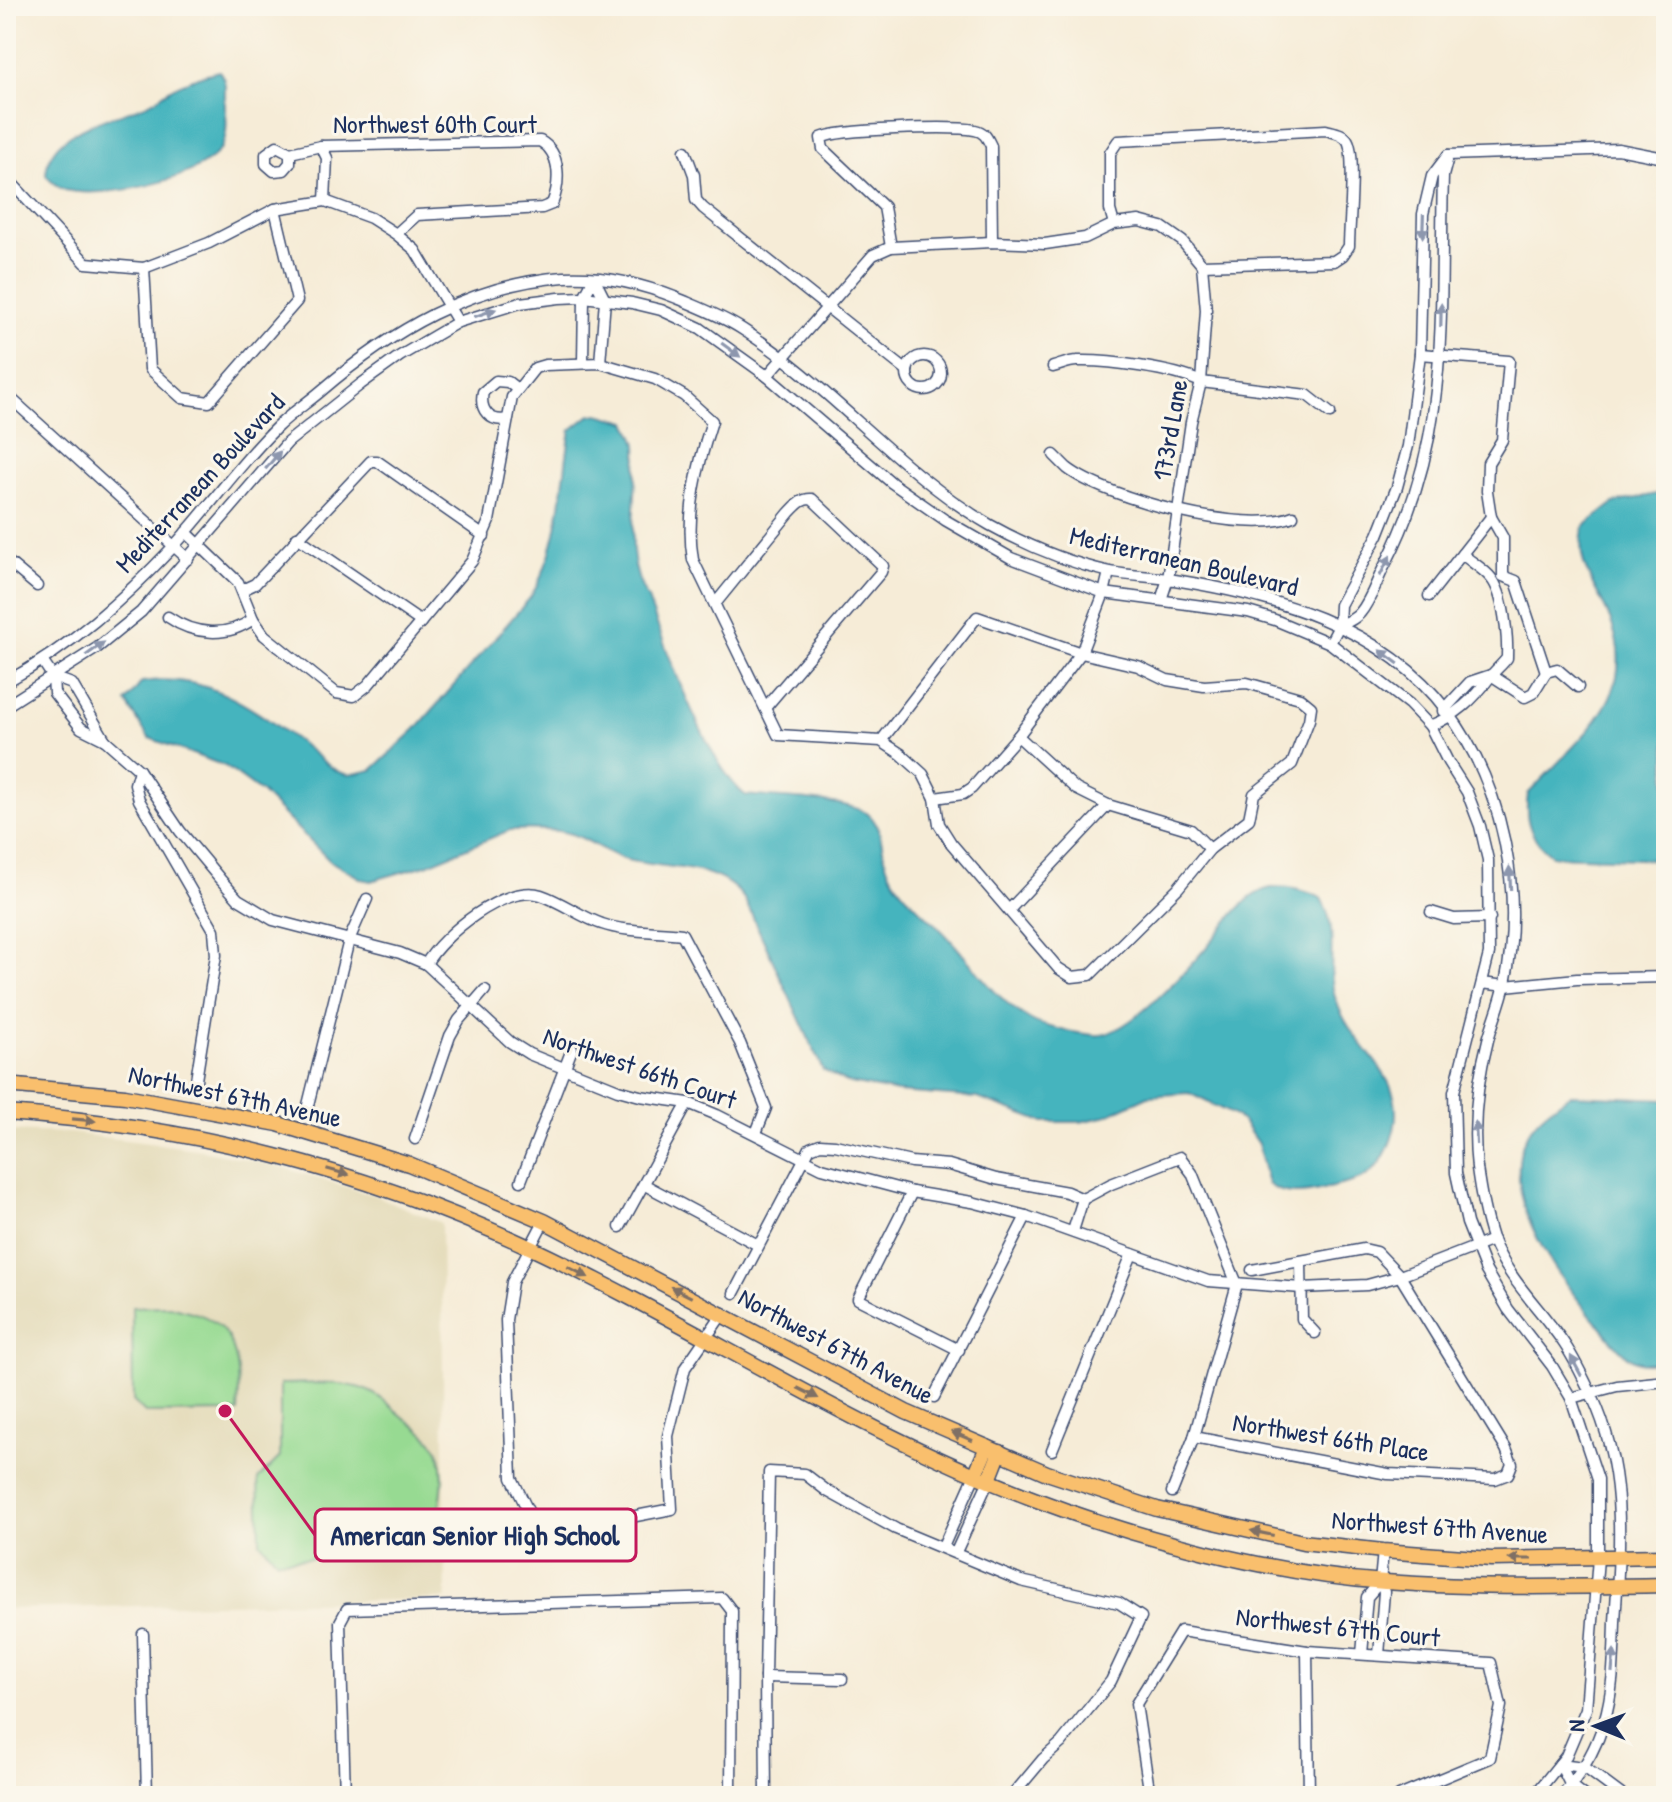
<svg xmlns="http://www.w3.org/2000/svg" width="1672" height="1802" font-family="'Patrick Hand',sans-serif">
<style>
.built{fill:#e4dbba}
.green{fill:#97da92;stroke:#598478;stroke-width:2}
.water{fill:#44b4be;stroke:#30728e;stroke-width:2}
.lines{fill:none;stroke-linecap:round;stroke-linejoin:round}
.minor-casing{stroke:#3c4b70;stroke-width:13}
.major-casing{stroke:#3c4b70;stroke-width:17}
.minor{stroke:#fff;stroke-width:10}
.major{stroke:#f9bf6d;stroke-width:14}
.oneway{fill:#8d97ae}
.oneway2{fill:#7f7065}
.labels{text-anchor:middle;stroke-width:6;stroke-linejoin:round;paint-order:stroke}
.street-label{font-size:26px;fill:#1b2f5e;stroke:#fbf7ec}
.leader{fill:none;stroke:#c2185b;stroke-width:3}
.callout-dot{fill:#c2185b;stroke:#fbf7ec;stroke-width:3}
.callout{fill:#fbf7ec;stroke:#c2185b;stroke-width:3}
.callout-label{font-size:28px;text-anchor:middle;font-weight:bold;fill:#1b2f5e}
</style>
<rect width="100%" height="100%" fill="#fbf7ec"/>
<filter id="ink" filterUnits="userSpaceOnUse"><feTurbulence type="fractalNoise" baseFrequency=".0125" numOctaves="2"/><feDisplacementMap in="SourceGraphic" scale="16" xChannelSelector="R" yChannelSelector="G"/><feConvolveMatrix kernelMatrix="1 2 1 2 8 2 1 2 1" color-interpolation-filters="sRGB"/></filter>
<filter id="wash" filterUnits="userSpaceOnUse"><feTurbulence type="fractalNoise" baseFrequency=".006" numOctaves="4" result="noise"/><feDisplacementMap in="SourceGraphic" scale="32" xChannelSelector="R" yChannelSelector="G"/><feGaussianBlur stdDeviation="1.8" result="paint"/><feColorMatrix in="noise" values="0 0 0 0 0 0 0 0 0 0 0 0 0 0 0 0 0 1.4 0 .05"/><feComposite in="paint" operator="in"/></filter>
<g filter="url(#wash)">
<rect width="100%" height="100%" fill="#f6ecd7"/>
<!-- built -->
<polygon class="built" points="6,1131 70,1133 196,1149 274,1165 379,1197 441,1223 446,1599 6,1609"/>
<!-- green -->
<g class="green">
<path d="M 169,1306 C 183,1310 199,1312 211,1320 C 241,1339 240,1381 238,1412 L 145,1413 L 133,1401 L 132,1307 Z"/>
<path d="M 280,1384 C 308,1384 339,1380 366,1390 C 379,1395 391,1406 401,1415 C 412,1424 426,1433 434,1444 C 449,1464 442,1508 432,1528 L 360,1535 L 344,1556 L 277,1560 L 260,1542 L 258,1479 L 280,1457 Z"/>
</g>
<!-- water -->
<g class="water">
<path d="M 219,71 C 228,82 224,92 225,106 C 227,119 228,136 221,148 C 199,182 102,199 65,190 C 58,188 51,181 46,176 C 47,123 123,120 157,99 C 158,98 166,92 167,91 C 179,83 205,74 219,71 Z"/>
<path d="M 598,414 L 627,422 C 630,429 636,437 637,445 C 638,453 636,462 636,470 C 636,514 623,560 648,599 C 665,647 708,765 745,795 C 771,798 852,799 869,815 C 885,830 880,853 889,871 C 901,896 927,915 946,935 C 973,964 995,1000 1031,1020 C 1043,1027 1080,1034 1095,1035 C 1125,1039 1191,966 1210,943 C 1226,925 1243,896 1267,889 C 1283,884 1305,891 1320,897 C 1341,928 1325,963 1335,997 C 1353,1057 1419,1076 1388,1148 C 1375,1177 1361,1181 1332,1187 C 1310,1192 1287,1199 1268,1184 L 1258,1144 L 1243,1122 L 1236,1116 L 1189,1093 L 1148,1096 L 1103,1117 L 1080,1122 L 1043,1122 L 978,1098 L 898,1092 L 845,1082 L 823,1070 L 745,900 C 720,862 666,870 627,860 C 608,855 595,843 577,836 C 559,828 530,829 510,830 L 426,865 L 371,881 L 362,879 L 330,861 L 262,793 L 225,766 L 149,738 L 126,702 L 142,682 C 206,672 251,707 299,742 C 313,752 324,764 339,772 L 349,775 L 372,770 L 385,758 L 416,729 L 530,598 C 561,549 561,485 571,430 L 589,416 Z"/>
<path d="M 1666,492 L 1666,860 L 1553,856 C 1530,840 1524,820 1528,794 C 1587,729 1652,690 1599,596 C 1586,572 1576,553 1584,526 L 1614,503 Z"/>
<path d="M 1570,1095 L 1666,1099 L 1666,1360 C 1656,1362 1646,1365 1636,1361 C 1621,1355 1611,1339 1601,1327 C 1563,1284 1510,1216 1520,1154 C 1525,1126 1548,1109 1570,1095 Z"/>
</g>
</g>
<g filter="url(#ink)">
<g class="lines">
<!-- minor casing -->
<g class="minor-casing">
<g id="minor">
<polyline points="321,146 327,158 325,201"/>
<polyline points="685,151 694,175 696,200 703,208 907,371"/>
<path d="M 290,153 L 290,163 L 284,170 L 274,171 L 266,164 L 266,154 L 277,146 L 290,153 L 321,146 L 540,141 C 562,153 560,184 552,204 L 542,208 L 417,215 L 396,234"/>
<polyline points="1448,155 1618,149 1659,157 1666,154"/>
<polyline points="6,177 86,263 144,268 209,243 275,209 325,201 371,218 396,234 415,250 458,322"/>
<path d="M 891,247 L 884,207 L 823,149 L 821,138 C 838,129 952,126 975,130 C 985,132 987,138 991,146 L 992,242"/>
<polyline points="144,268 150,369 182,398 209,402 297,301 275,209"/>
<polyline points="594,278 605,300 600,363"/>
<polyline points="1420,354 1509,361 1502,440 1488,463 1487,491 1491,517 1429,596"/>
<circle cx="924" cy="373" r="17"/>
<polyline points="583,362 584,297 594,278"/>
<path d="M 1053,367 C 1061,365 1069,361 1077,361 C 1109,360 1173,369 1201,382 L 1307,395 L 1330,413"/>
<path d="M 767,376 L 873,255 L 891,247 L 992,242 L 1045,244 L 1085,238 L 1114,224 L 1139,221 L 1162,227 L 1182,241 L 1202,265 L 1334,261 L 1343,255 L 1349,246 C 1349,225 1356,156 1348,141 C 1344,133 1333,132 1326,130 L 1118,141 L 1110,153 L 1110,210 L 1114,224"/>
<polyline points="6,394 188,559"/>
<path d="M 508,419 C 490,423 479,410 483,392 L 496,381 L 508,382 L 517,389"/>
<path d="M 1054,455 C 1058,459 1063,464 1067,468 C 1107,499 1247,536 1293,516"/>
<polyline points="1491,517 1503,538 1503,576 1516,581 1546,672"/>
<path d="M 186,532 L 238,582 L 253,619 L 264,635 L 336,693 L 354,696 L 368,685 L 472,561 L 489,521 L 512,397 L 535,368 L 545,365 L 600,363 L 655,379 L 684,396 L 712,421 C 698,464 685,514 693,560 L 778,735 L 881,741 L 901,754 L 923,774 L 935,798 L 939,824 L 951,843 L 1058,968 L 1072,977 L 1090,975 L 1178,888 L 1210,849 L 1249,819 L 1254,794 L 1292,764 L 1309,720 L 1311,707 L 1300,698 L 1247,683 L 1204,686 L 1167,680 L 1138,666 L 1081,653 L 977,617 L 881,741"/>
<polyline points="297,537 421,622"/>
<polyline points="6,560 37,586"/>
<polyline points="242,590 255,584 371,461 377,461 484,536"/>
<polyline points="1161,600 1168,579 1191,422 1201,382 1206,310 1202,265"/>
<path d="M 715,604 L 789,513 C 796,506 801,498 812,499 L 883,566 L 881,572 L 765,708"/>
<path d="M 168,617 C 194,635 227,638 253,619"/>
<path d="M 1339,626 C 1346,623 1355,619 1360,613 C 1371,600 1377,580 1385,565 C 1452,436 1439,316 1443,176 L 1447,161"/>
<polyline points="1330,643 1339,626 1340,605 1378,535 1397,487 1408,446 1420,354 1423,214 1432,176 1448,155"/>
<polyline points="43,662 53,677 54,693 81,728 105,740 139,770 135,784 139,800 214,930 216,955 196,1080"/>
<polyline points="1491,675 1525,697 1533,693 1546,672 1557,669 1578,687"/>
<polyline points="53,677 72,684 105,740"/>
<path d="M 6,682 C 70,647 123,600 173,547 C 209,508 239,464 277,427 C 290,414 307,403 321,391 C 391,331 470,284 564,277 C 602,275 642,284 677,298 C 698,307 722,316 742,329 C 831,385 898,472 990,525 C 1026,545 1070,563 1110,572 C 1129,576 1149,576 1168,579 C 1268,594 1383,625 1447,711 C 1504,787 1524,892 1505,984 C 1501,1003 1493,1021 1488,1040 C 1477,1082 1472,1124 1477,1168 C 1480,1190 1485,1217 1492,1238 C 1507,1279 1542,1310 1565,1345 C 1575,1360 1584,1379 1592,1396 C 1627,1471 1620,1542 1615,1622 C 1614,1654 1614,1690 1604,1722 C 1596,1749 1581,1774 1562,1796"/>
<polyline points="6,706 97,648 141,612 288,442 361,384 400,356 458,322 520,303 559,298 584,297 632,303 661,310 700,328 767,376 892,483 945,520 1011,558 1104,593 1248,612 1275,620 1330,643 1409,704 1430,726 1448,762 1467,792 1480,826 1488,860 1489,954 1454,1092 1456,1173 1467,1223 1486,1271 1508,1309 1552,1366 1571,1398 1598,1479 1598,1558 1586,1709 1566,1756 1534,1796"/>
<polyline points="1443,711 1470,682 1491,675"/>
<path d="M 1430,726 C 1457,715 1473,700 1490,677 C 1495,670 1502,665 1507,658 C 1508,638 1504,593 1491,578 C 1484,569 1471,562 1462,554"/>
<polyline points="1018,736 1076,789 1108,805 1191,830 1210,849"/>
<polyline points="139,770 180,831 220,879 238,899 273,920 400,953 426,964 510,1042 529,1054 618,1090 640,1096 688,1103 717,1115 822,1168 912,1192 972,1202 1026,1216 1208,1281 1302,1288 1367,1285 1400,1276 1493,1240"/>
<polyline points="935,798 963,794 972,788 1018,736 1081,653 1104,593 1109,572"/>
<polyline points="1009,910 1108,805"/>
<polyline points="1431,912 1454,919 1490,918"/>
<path d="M 426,964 C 442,935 506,883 541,895 C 562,902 581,917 602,924 C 624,932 658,931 682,934 L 740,1043 L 766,1108 L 756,1133"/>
<polyline points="1482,983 1505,986 1577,979 1666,977"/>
<polyline points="308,1105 349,940 367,899"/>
<polyline points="415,1139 450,1036 459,1020 485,990"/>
<polyline points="521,1181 572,1049"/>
<polyline points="645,1185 758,1245"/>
<polyline points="912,1192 858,1299 959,1350"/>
<polyline points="544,1221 512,1282 506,1320 512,1478 534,1523 554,1532 672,1509 668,1436 685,1368 723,1313"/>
<polyline points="620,1227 688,1103"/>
<polyline points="1073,1231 1083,1199 1111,1184 1180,1157 1192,1173 1237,1284 1194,1437 1172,1492"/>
<polyline points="1301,1261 1302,1319 1315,1333"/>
<polyline points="734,1293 810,1148 820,1144 835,1145 911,1162 949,1165 996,1179 1067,1192 1083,1199"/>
<polyline points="934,1397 1026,1216"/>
<polyline points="1571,1398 1617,1386 1666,1381"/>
<polyline points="1194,1437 1388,1474 1495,1479 1508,1474 1512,1464 1506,1449 1400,1276 1377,1252 1364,1249 1252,1270"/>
<polyline points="1052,1450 1132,1254"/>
<polyline points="943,1547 975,1475"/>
<polyline points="956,1552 989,1480"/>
<polyline points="143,1634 147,1796"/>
<polyline points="1307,1651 1309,1796"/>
<polyline points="1362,1654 1367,1597 1380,1582"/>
<polyline points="1379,1655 1384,1592 1380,1582 1383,1551"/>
<polyline points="765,1677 842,1679"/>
<polyline points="1560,1764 1584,1767 1623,1796"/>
<polyline points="1560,1764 1571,1786 1584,1796"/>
<polyline points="345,1796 340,1622 347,1609 722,1598 732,1611 731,1796"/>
<polyline points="766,1796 765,1677 769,1472 805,1474 827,1491 896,1529 1021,1581 1119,1603 1141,1617 1111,1681 1061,1743 1043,1759 1012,1796"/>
<polyline points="1150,1796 1136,1704 1181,1631 1307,1651 1491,1663 1501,1706 1490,1758 1399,1796"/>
</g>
</g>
<!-- major casing -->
<g class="major-casing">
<g id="major">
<polyline points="6,1085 125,1096 278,1124 409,1164 544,1221 906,1412 1047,1473 1157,1509 1303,1542 1383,1551 1491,1559 1666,1556"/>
<path d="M 6,1113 C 193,1126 361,1169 531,1248 C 701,1328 859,1433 1034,1499 C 1139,1539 1273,1574 1385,1582 C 1479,1589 1572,1587 1666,1585"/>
<polyline points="975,1475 987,1447"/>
<polyline points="989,1480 1000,1452"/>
</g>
</g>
<!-- minor -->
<use href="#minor" class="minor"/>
<!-- major -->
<use href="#major" class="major"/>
</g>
<!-- one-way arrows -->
<defs><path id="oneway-solid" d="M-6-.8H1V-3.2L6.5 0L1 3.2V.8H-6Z" transform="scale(2)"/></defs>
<g class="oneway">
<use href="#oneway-solid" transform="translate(1423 226) rotate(92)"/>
<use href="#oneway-solid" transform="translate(485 313) rotate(-19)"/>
<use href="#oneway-solid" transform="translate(1441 315) rotate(-89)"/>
<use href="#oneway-solid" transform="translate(731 350) rotate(36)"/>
<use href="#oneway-solid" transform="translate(273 460) rotate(-50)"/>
<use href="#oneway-solid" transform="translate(1385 566) rotate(-63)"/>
<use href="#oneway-solid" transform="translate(95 649) rotate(-36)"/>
<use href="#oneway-solid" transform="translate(1389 657) rotate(-144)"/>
<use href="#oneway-solid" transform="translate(1510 878) rotate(-93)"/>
<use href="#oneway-solid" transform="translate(1476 1133) rotate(-93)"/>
<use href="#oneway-solid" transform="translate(1576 1366) rotate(-118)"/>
<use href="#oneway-solid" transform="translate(1613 1661) rotate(-85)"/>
</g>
<g class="oneway2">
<use href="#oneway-solid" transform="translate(84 1120) rotate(5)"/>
<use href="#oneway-solid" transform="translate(338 1172) rotate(16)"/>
<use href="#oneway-solid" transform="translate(578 1272) rotate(27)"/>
<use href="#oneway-solid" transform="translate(681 1292) rotate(-153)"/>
<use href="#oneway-solid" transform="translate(808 1393) rotate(27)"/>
<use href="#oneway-solid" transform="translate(962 1436) rotate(-157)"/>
<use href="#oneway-solid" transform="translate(1262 1533) rotate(-168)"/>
<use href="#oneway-solid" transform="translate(1520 1559) rotate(180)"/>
</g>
</g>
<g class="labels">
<!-- street labels -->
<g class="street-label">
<text x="435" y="133">Northwest 60th Court</text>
<text transform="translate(1170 430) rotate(-80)" y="9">173rd Lane</text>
<text transform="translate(200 483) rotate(-47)" y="9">Mediterranean Boulevard</text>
<text transform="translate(1184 561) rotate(13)" y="9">Mediterranean Boulevard</text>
<text transform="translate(640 1068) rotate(19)" y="9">Northwest 66th Court</text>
<text transform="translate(235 1096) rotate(12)" y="9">Northwest 67th Avenue</text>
<text transform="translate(836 1346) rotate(28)" y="9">Northwest 67th Avenue</text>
<text transform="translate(1331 1437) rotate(9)" y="9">Northwest 66th Place</text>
<text transform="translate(1440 1527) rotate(4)" y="9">Northwest 67th Avenue</text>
<text transform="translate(1338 1627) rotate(6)" y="9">Northwest 67th Court</text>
</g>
</g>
<!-- callouts -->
<path class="leader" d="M225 1411L315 1535"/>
<circle class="callout-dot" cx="225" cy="1411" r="8"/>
<rect class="callout" x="315" y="1509" width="321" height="52" rx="8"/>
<g class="callout-label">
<text x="475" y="1545">American Senior High School</text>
</g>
<!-- margin -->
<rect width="1672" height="1802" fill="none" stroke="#fbf7ec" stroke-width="32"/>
<!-- north arrow -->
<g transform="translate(1596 1726) rotate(271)" stroke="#fbf7ec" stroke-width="6" paint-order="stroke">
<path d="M0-6L14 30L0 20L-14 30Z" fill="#1b2f5e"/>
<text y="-12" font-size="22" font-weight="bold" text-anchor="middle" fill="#1b2f5e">N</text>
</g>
</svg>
